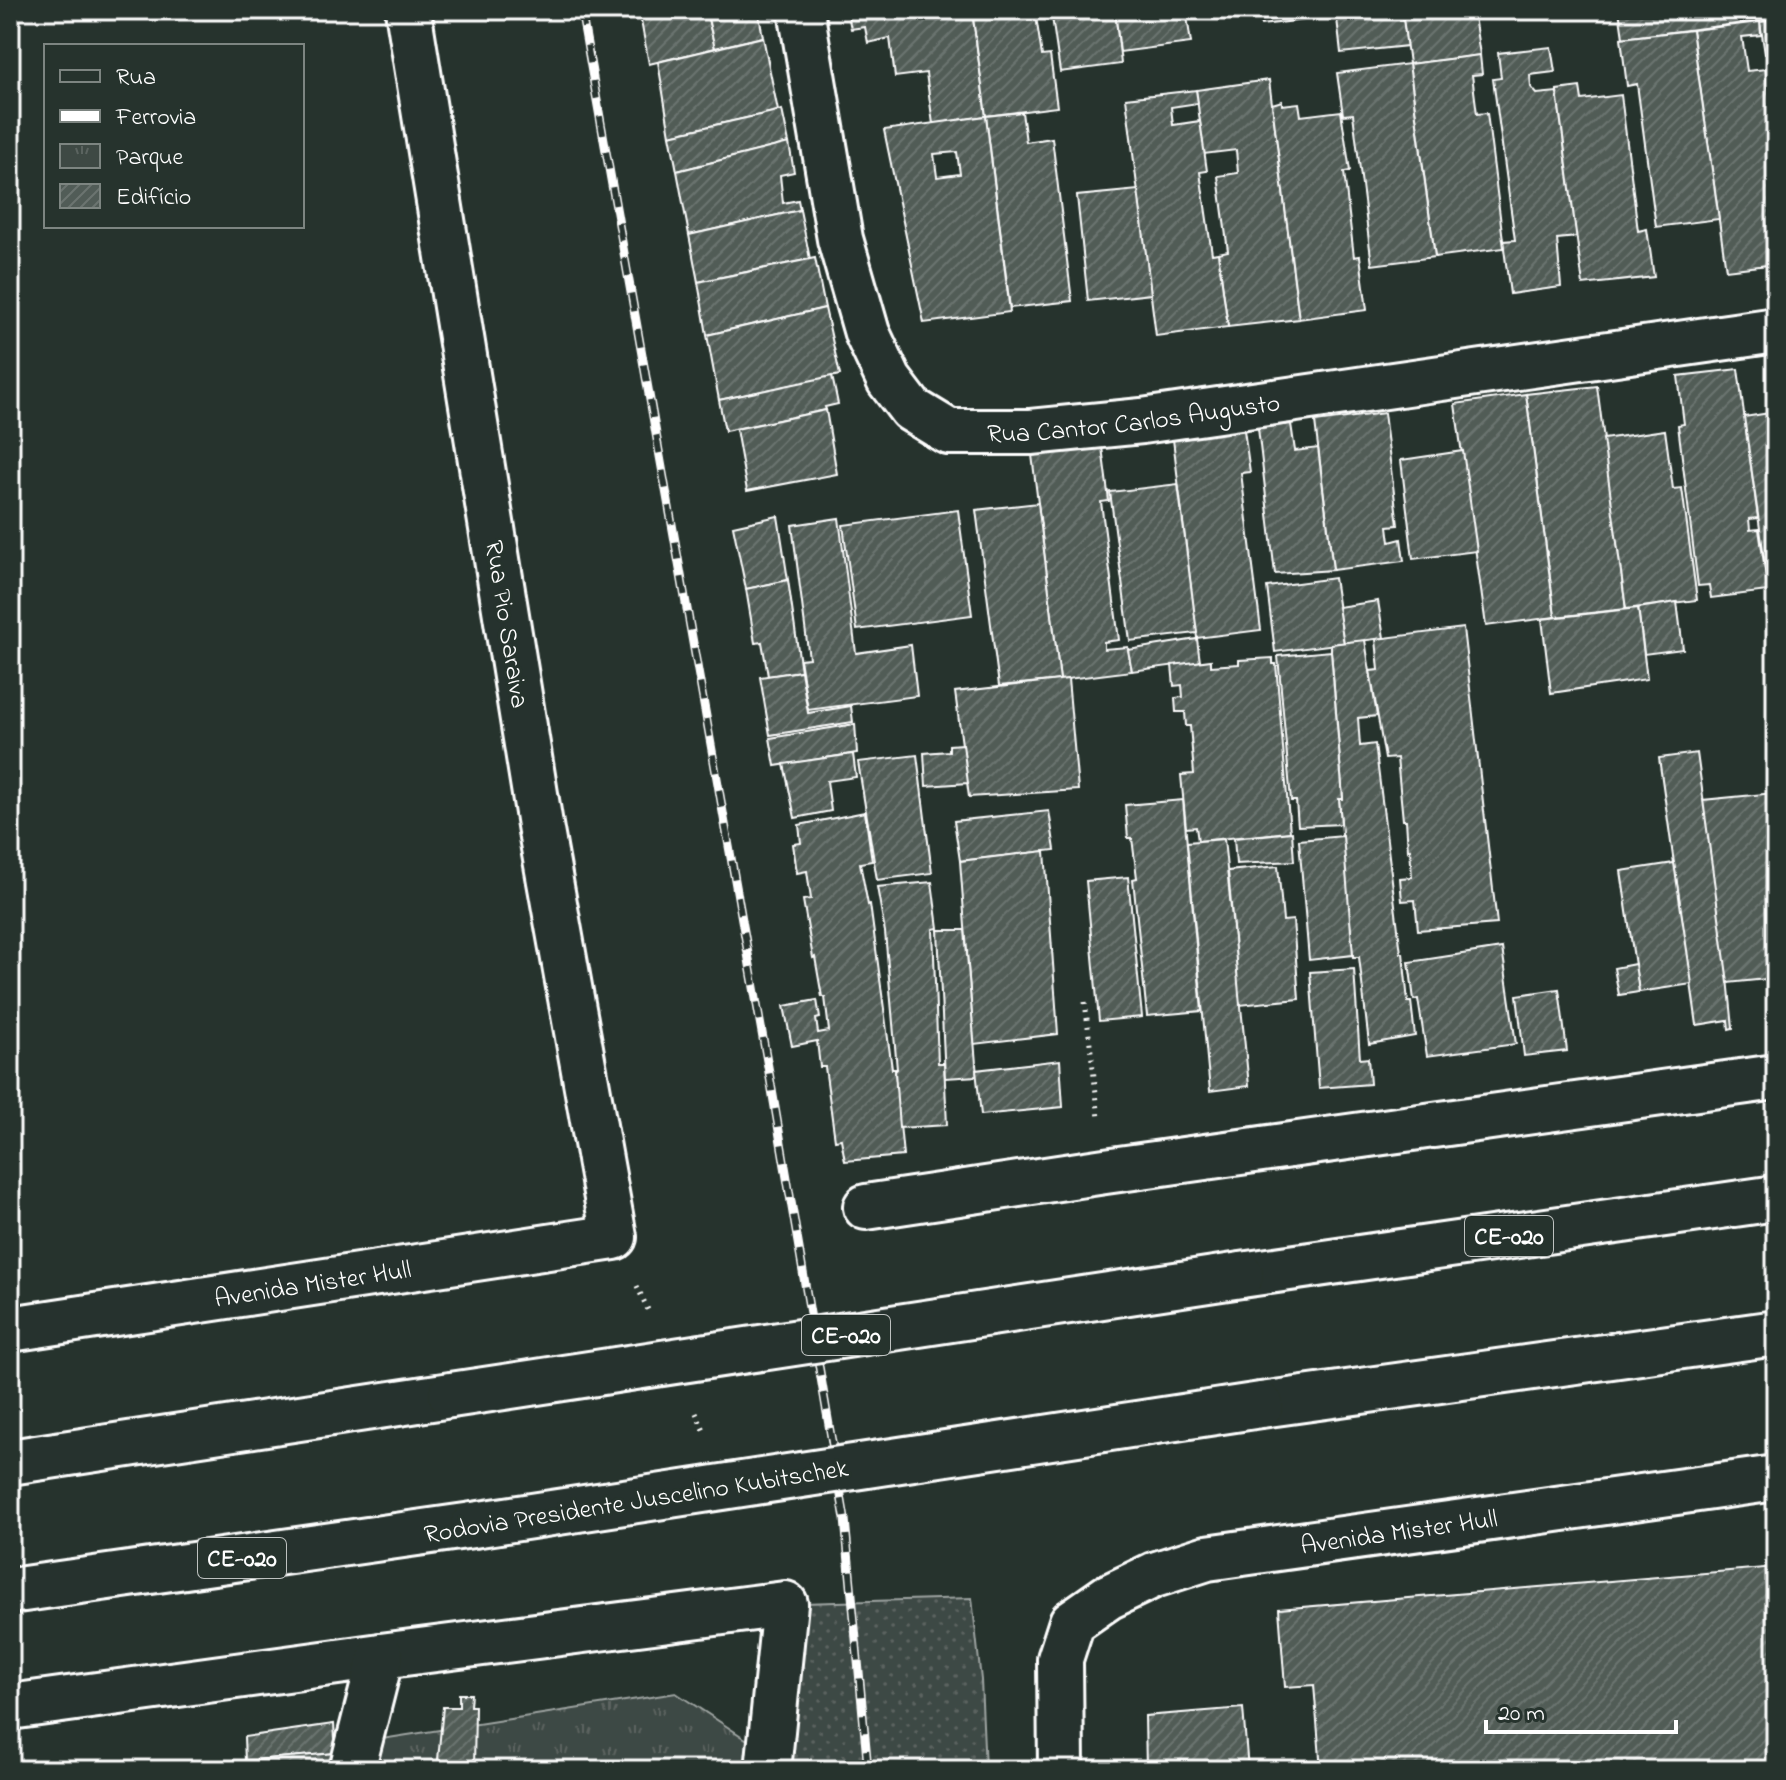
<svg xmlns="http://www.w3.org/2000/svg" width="1786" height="1780" font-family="'Indie Flower',sans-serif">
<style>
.grass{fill:url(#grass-dots);stroke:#9ea4a2;stroke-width:2}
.park{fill:url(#park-tufts);stroke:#9ea4a2;stroke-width:2}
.building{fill:url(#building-hatch);stroke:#fff;stroke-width:2;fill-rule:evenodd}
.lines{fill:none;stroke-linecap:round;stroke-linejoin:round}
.minor-casing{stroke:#fff;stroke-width:50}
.secondary-casing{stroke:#fff;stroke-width:50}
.trunk-casing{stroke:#fff;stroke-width:50}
.path{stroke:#fff;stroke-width:5;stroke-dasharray:2 6;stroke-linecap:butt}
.minor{stroke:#26332d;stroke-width:44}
.secondary{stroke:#26332d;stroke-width:44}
.trunk{stroke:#26332d;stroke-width:44}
.rail-casing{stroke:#fff;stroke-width:9}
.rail{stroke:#26332d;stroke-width:6;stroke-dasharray:18;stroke-linecap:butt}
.trunk-bridge-casing{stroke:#fff;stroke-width:50;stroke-linecap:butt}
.trunk-bridge{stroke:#26332d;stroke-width:44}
.labels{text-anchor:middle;stroke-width:6;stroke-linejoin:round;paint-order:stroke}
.shield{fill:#26332d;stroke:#bec2c0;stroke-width:2}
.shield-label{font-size:24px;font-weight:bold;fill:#fff}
.street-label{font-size:26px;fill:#fff;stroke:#26332d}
</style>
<defs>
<pattern id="grass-dots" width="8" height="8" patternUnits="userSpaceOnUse" patternTransform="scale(2)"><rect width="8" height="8" fill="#3e4944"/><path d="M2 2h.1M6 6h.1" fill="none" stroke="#5b6460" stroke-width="1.8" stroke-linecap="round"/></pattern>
<pattern id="park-tufts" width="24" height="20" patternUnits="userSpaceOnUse" patternTransform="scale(2)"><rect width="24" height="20" fill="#3e4944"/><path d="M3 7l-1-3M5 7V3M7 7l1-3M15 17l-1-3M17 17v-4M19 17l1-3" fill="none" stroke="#5b6460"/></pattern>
<pattern id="building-hatch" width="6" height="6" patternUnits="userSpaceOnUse" patternTransform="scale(2)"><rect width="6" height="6" fill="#515c57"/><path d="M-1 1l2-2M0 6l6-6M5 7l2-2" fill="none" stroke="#6b7470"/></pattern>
</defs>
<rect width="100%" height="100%" fill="#26332d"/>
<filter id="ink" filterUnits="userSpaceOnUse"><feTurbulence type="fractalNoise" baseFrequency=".0125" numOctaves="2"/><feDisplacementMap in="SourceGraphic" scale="16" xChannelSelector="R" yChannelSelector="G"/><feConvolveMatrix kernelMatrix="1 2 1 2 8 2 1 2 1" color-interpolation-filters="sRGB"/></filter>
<g filter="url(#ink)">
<!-- grass -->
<polygon class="grass" points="972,1598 981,1680 985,1770 791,1770 803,1603"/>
<!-- park -->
<polygon class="park" points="676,1693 793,1770 219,1770 242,1761"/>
<!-- building -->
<g class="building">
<polygon points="639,10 706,10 715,48 649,64"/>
<polygon points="706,10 758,10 763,37 715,48"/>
<polygon points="847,10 972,10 986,116 933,124 926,73 895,77 890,38 868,43 865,27 851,29"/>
<polygon points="972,10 1035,10 1042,56 1050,55 1057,107 986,116"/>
<polygon points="1051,10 1115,10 1121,64 1060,72"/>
<polygon points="1115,10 1186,10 1191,43 1120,52"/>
<polygon points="1259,10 1329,10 1330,17 1261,25"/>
<polygon points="1336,10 1402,10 1407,46 1341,53"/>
<polygon points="1402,10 1469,10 1470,17 1474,16 1480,55 1409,64"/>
<polygon points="1619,10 1759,10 1760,21 1623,38"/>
<polygon points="1759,10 1776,10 1776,20 1760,22"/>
<polygon points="1776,20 1776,53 1765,54 1760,22"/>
<polygon points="1760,22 1761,35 1742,37 1747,71 1766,69 1775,137 1770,138 1776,184 1776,264 1726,270 1692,30"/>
<polygon points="1692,30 1719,219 1656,227 1637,84 1627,86 1621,38"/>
<polygon points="763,37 778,111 670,135 658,62"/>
<polygon points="1551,47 1555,72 1530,75 1531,87 1537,94 1557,92 1577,237 1557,239 1561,287 1510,294 1503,241 1515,240 1493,79 1501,78 1498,53"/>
<polygon points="1480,55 1482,74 1472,75 1477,114 1487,113 1504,248 1435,257 1409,64"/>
<polygon points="1409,64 1435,257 1372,265 1353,114 1343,115 1337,73"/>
<polygon points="1269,80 1299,319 1228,327 1218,253 1228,251 1218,176 1238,173 1236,150 1204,154 1196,90"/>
<polygon points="1580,87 1582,100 1621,95 1638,231 1647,229 1654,277 1583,285 1557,92 1557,90"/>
<polygon points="1196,90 1198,103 1171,107 1173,125 1200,121 1207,171 1200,172 1212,254 1218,253 1228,327 1156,336 1126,98"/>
<polygon points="1282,101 1282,105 1299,103 1301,116 1341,111 1350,171 1344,172 1354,257 1360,256 1367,310 1299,319 1272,104"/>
<polygon points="782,110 789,143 677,171 670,135"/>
<polygon points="1022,112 1026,142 1052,138 1072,301 1010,308 986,116"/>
<path d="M 986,116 L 1010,312 L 924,323 L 884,130 ZM 957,152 L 960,174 L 937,177 L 934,154 Z"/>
<polygon points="789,143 794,172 780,175 783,203 798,200 800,210 689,235 677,171"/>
<polygon points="1138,190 1151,294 1088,301 1077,196"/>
<polygon points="800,210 810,259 698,282 689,235"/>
<polygon points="815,258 825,308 707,335 698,282"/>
<polygon points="825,308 840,375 719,400 707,335"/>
<polygon points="1738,369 1758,518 1749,519 1750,530 1759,529 1768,591 1711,598 1709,585 1698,586 1678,425 1684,424 1678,376"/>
<polygon points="832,376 838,404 825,407 826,410 725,431 719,400"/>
<polygon points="1597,386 1626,609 1555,617 1526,394"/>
<polygon points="1526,394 1555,617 1486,626 1455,404"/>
<polygon points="826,410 837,474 747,491 736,429"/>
<polygon points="1776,412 1776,562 1765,564 1744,417"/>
<polygon points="1384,413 1398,525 1388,526 1390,542 1401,539 1404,561 1333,570 1315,422"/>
<polygon points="1291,424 1295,451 1318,448 1333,570 1275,574 1258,428"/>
<polygon points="1244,430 1250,472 1241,473 1261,630 1197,638 1173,439"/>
<polygon points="1665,430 1673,489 1682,488 1697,600 1626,609 1603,439"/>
<polygon points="1102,447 1109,501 1101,502 1119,640 1104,642 1104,649 1128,647 1132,671 1060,680 1032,455"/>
<polygon points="1463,451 1477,551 1413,559 1401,460"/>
<polygon points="1178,484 1197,633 1130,641 1110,492"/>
<polygon points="1038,503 1060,680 999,686 976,510"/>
<polygon points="958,510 972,615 857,630 843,525"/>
<polygon points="778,516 788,580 746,589 733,526"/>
<polygon points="839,518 856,653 911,645 917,696 808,710 800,659 809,658 792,525"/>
<polygon points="1334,578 1344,643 1275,652 1267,587"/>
<polygon points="788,580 801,671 768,676 762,642 755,643 746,589"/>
<polygon points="1378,601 1384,638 1344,643 1338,607"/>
<polygon points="1677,602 1683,649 1644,654 1638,608"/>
<polygon points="1638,608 1647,679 1551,693 1542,619"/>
<polygon points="1463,628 1497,924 1418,930 1415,900 1402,901 1400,878 1412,877 1410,849 1408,850 1406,820 1403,820 1397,758 1385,759 1370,671 1379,670 1376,639"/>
<polygon points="1197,639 1200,662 1132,671 1128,650"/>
<polygon points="1365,640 1377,716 1358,718 1360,746 1375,744 1401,953 1403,953 1408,1002 1411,1002 1415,1036 1369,1044 1359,957 1353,957 1339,799 1343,799 1331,651 1331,644"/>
<polygon points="1331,651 1343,799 1339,799 1341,824 1298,826 1296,801 1291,801 1278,656"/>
<polygon points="1273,658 1273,664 1276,664 1290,832 1198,841 1196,827 1186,828 1181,775 1194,774 1190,726 1186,726 1185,712 1176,712 1175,698 1183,697 1182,685 1174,686 1172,665 1211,660 1211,666 1239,664 1239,660"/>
<polygon points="801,671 808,713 851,706 853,722 770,735 760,677"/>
<polygon points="1068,679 1078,790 969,797 955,692"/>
<polygon points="855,724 857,753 775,766 770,738"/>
<polygon points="1776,734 1776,784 1769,735"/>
<polygon points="963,744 968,783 926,786 924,753 949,751 949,745"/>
<polygon points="1697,753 1728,978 1733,1028 1729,1029 1728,1020 1697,1025 1659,758"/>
<polygon points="853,754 856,777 827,781 831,811 795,818 784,764"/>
<polygon points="917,755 932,873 877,880 858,762"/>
<polygon points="1774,793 1776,978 1728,983 1703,800"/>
<polygon points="1183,800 1202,1011 1147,1016 1133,879 1137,878 1132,838 1128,838 1125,805"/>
<polygon points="1049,811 1055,850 960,861 954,821"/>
<polygon points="865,812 872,861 860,863 868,905 870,904 892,1069 897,1069 895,1071 903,1156 845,1161 841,1139 835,1140 825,1067 820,1067 817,1041 792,1046 784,1006 817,1000 820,1018 816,1019 818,1033 829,1031 825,997 822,997 815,957 813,958 803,900 811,899 807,871 797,873 793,844 801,843 799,825"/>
<polygon points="1292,832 1294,861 1236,864 1234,838"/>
<polygon points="1343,836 1353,955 1309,960 1299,840"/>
<polygon points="1224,839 1249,1086 1210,1091 1187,842"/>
<polygon points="1045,851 1058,1034 974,1044 960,861"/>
<polygon points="1674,863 1692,984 1639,992 1621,871"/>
<polygon points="1278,866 1283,921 1293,920 1299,999 1240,1005 1228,871"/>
<polygon points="1128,877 1142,1017 1099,1021 1086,881"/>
<polygon points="932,882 938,928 933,929 938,1063 944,1063 947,1125 899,1128 895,1071 897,1069 885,932 877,887"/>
<polygon points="938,930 965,930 977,1076 945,1078"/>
<polygon points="1502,948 1516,1044 1427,1056 1418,999 1414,1000 1409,962"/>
<polygon points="1635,964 1639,992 1619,995 1614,968"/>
<polygon points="1354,969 1360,1059 1368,1058 1370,1084 1319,1088 1310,972"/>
<polygon points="1559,989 1567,1051 1524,1056 1517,995"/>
<polygon points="1060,1060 1063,1107 981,1115 976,1070"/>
<polygon points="1776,1567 1776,1770 1321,1770 1314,1685 1285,1687 1279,1609"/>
<polygon points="459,1694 471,1694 470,1706 475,1706 474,1770 437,1770 443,1707 459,1707"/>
<polygon points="1243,1708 1248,1770 1146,1770 1145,1716"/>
<polygon points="334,1724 336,1753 245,1761 244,1737"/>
<polygon points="336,1753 344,1770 206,1770 207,1764"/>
</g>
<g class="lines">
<!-- minor casing -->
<g class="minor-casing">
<g id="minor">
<path id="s1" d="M 801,10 L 840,239 L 867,333 L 889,380 L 911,409 L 949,432 L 1031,432 L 1142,421 L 1776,330"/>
<polyline points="866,1207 1105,1171 1776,1077"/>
<path id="s2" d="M 10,1329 L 614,1237 L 541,831 L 408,10"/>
<polyline points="10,1707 381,1656 785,1604 768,1770"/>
<polyline points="352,1770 381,1656"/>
</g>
</g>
<!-- secondary casing -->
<g class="secondary-casing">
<g id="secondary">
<path id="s3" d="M 1061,1770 L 1060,1659 L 1072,1622 L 1108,1597 L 1154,1575 L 1207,1558 L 1776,1478"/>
</g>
</g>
<!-- trunk casing -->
<g class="trunk-casing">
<g id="trunk">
<polyline points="1241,1275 1776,1198"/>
<polyline points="1261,1405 1776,1333"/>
<polyline points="10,1462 451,1395"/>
<polyline points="10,1591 473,1525"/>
</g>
</g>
<!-- path -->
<g class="path">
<polyline points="1085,1002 1099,1118"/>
<polyline points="637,1286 648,1310"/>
<polyline points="696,1413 705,1433"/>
</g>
<!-- minor -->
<use href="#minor" class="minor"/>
<!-- secondary -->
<use href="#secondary" class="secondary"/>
<!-- trunk -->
<use href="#trunk" class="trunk"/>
<!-- rail casing -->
<g class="rail-casing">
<polyline id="rail" points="581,10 770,1078 845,1519 868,1770"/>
</g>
<!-- rail -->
<use href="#rail" class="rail"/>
<!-- trunk-bridge casing -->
<g class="trunk-bridge-casing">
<g id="trunk-bridge">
<polyline points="451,1395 1241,1275"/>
<polyline points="473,1525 1261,1405"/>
</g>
</g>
<!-- trunk-bridge -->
<use href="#trunk-bridge" class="trunk-bridge"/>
</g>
</g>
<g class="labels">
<!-- shield labels -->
<g class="shield">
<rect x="1465" y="1216" width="88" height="40" rx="6"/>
<rect x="802" y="1315" width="88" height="40" rx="6"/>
<rect x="198" y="1538" width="88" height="40" rx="6"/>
</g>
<g class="shield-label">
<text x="1509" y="1244">CE-020</text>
<text x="846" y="1343">CE-020</text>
<text x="242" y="1566">CE-020</text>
</g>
<!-- street labels -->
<g class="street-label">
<text dy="9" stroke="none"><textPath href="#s1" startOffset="648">Rua Cantor Carlos Augusto</textPath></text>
<text transform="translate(508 624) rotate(81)" y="9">Rua Pio Saraiva</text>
<text dy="9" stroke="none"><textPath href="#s2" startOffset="306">Avenida Mister Hull</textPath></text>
<text transform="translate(636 1500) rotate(-9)" y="9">Rodovia Presidente Juscelino Kubitschek</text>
<text dy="9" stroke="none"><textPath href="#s3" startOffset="494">Avenida Mister Hull</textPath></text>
</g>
</g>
<!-- margin -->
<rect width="1786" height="1780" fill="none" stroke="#26332d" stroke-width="40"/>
<rect x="20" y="20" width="1746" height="1740" fill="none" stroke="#fff" stroke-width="3" filter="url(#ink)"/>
<!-- legend -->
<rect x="44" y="44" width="260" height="184" fill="#26332d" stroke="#7d8581" stroke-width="2"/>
<rect x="60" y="70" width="40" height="12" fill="#26332d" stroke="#7d8581" stroke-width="2"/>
<text x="116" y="84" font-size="24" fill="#ffffff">Rua</text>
<rect x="60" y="110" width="40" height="12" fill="#ffffff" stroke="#7d8581" stroke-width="2"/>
<text x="116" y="124" font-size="24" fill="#ffffff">Ferrovia</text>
<rect x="60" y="144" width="40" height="24" fill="url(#park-tufts)" stroke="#7d8581" stroke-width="2"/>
<text x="116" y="164" font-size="24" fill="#ffffff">Parque</text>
<rect x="60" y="184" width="40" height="24" fill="url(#building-hatch)" stroke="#7d8581" stroke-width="2"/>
<text x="116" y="204" font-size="24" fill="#ffffff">Edifício</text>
<!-- scale -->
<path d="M1486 1720v12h190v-12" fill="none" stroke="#ffffff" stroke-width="4"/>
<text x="1498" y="1720" font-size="24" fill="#ffffff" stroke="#26332d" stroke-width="6" paint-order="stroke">20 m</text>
</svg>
